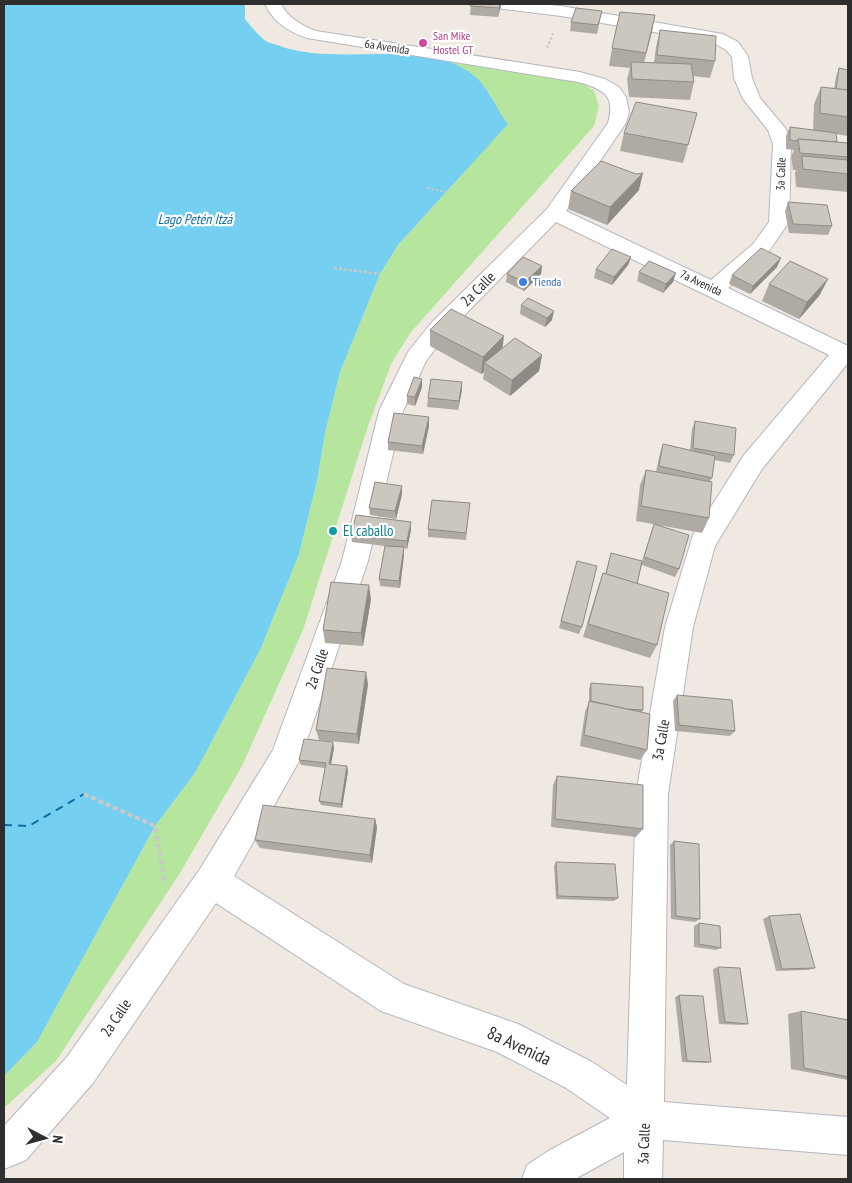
<svg xmlns="http://www.w3.org/2000/svg" width="852" height="1183" font-family="'PT Sans Narrow',sans-serif">
<style>
.green{fill:#b6e59e}
.water{fill:#75cff0}
.lines{fill:none;stroke-linecap:round;stroke-linejoin:round}
.ferry{stroke:#0d6fa3;stroke-width:2;stroke-dasharray:8 6;stroke-linecap:butt}
.minor-casing{stroke:#b4b7c1;stroke-width:2}
.path-far2{stroke:#c9c9c9;stroke-width:2;stroke-dasharray:2.5 2;stroke-linecap:butt}
.path-far1{stroke:#c9c9c9;stroke-width:2.5;stroke-dasharray:3 2;stroke-linecap:butt}
.path{stroke:#c9c9c9;stroke-width:4;stroke-dasharray:5 3;stroke-linecap:butt}
.minor{fill:#fff;fill-rule:evenodd}
.wall{fill:#afaba4}
.shaded-wall{fill:#8e8b86}
.building{fill:#cbc7bf;stroke:#8e8b86}
.hotel-dot{fill:#d1479c;stroke:#fff;stroke-width:2}
.shop-dot{fill:#3f7fe0;stroke:#fff;stroke-width:2}
.culture-dot{fill:#0f9aa8;stroke:#fff;stroke-width:2}
.labels{text-anchor:middle;stroke-width:4.5;stroke-linejoin:round;paint-order:stroke}
.far-hotel-label{font-size:12px;fill:#b23c85;stroke:#fff;text-anchor:start}
.far-street-label{font-size:12px;fill:#2e2e2e;stroke:#fff}
.far-shop-label{font-size:12px;fill:#366cbe;stroke:#fff;text-anchor:start}
.far-water-label{font-size:14px;font-style:italic;fill:#0d6fa3;stroke:#fff}
.street-label{font-size:15px;fill:#2e2e2e;stroke:#fff}
.culture-label{font-size:15px;fill:#0d838f;stroke:#fff;text-anchor:start}
.near-street-label{font-size:18px;fill:#2e2e2e;stroke:#fff}
</style>
<rect width="100%" height="100%" fill="#efe9e1"/>
<!-- green -->
<path class="green" d="M 442,59 L 574,78 L 594,91 L 599,106 L 594,126 L 411,332 L 392,362 L 368,426 L 303,630 L 242,766 L 180,873 L 56,1061 L 4,1108 L 4,1076 L 37,1042 L 155,826 L 195,773 L 261,648 L 299,554 L 317,481 L 325,433 L 340,372 L 380,274 L 398,245 L 460,177 L 498,111 C 487,83 471,70 442,59 Z"/>
<!-- water -->
<path class="water" d="M 4,4 L 245,4 L 245,19 C 251,26 256,33 263,39 C 267,43 275,44 280,46 C 337,67 425,37 473,75 C 490,88 495,108 508,124 L 398,245 L 380,274 L 340,372 L 325,433 L 317,481 L 299,554 L 261,648 L 195,773 L 155,826 L 37,1042 L 4,1076 Z"/>
<g class="lines">
<!-- ferry -->
<polyline class="ferry" points="4,825 29,826 84,794"/>
<!-- minor casing -->
<g class="minor-casing">
<path id="minor" d="M 265,4 L 281,4 C 288,18 301,25 316,31 L 580,72 L 605,79 L 619,87 L 626,97 L 629,112 L 626,123 L 566,211 L 711,280 L 753,244 L 769,222 L 773,144 L 768,130 L 743,99 L 734,78 L 732,57 L 726,50 L 712,42 L 561,16 L 503,9 L 497,7 L 495,4 L 541,4 L 561,6 L 723,34 L 738,42 L 748,56 L 752,78 L 760,98 L 786,129 L 791,144 L 789,222 L 767,254 L 728,288 L 848,346 L 848,363 L 762,469 L 715,546 L 693,627 L 668,794 L 664,1102 L 848,1117 L 848,1155 L 663,1140 L 662,1179 L 624,1179 L 624,1152 L 575,1179 L 522,1179 L 527,1165 L 550,1150 L 610,1118 L 566,1088 L 497,1052 L 381,1011 L 216,903 L 93,1083 L 26,1160 L 4,1169 L 4,1126 L 67,1057 L 200,869 L 273,750 L 342,561 L 379,411 L 408,352 L 432,322 L 547,209 L 608,123 C 616,95 603,89 578,82 L 307,38 C 288,31 274,23 265,4 ZM 556,222 L 829,355 L 744,455 L 693,535 L 665,627 L 636,794 L 627,1085 L 592,1062 L 518,1024 L 404,984 L 234,876 L 301,758 L 368,561 L 403,411 L 426,361 L 448,332 Z"/>
</g>
<!-- path-far2 -->
<g class="path-far2">
<polyline points="547,48 553,33"/>
<polyline points="427,188 446,192"/>
</g>
<!-- path-far1 -->
<polyline class="path-far1" points="334,268 380,274"/>
<!-- path -->
<polyline class="path" points="84,794 155,826 165,884"/>
<!-- minor -->
<use href="#minor" class="minor"/>
</g>
<!-- wall -->
<g class="wall">
<polygon points="471,4 501,4 498,17 470,15"/>
<polygon points="602,11 597,34 570,31 571,22"/>
<polygon points="655,15 644,62 654,62 656,47 660,30 715,61 710,78 693,76 694,82 690,100 629,97 627,79 630,68 609,66 612,48"/>
<polygon points="839,68 848,70 848,136 836,134 837,142 848,143 848,192 796,187 795,173 796,170 793,170 791,156 794,150 786,149 786,136 790,127 813,130 814,104 821,87 834,89 836,77"/>
<polygon points="692,131 683,163 620,151 624,133"/>
<polygon points="639,190 607,225 568,209 571,191"/>
<polygon points="788,202 832,226 828,235 789,233 785,211"/>
<polygon points="631,257 628,265 612,285 594,278 596,269"/>
<polygon points="542,266 541,274 524,291 506,282 507,274"/>
<polygon points="777,267 750,294 729,284 732,275"/>
<polygon points="639,272 673,282 663,293 637,281"/>
<polygon points="828,279 819,296 799,319 762,301 769,284"/>
<polygon points="521,305 552,320 545,327 520,314"/>
<polygon points="430,330 502,348 542,355 539,371 510,396 483,379 484,372 481,374 430,346"/>
<polygon points="422,379 422,387 415,406 407,404 407,396"/>
<polygon points="462,390 458,410 427,407 428,398"/>
<polygon points="429,417 429,426 423,454 388,450 388,442"/>
<polygon points="695,421 734,455 730,463 714,460 712,478 710,481 709,518 702,533 636,521 640,485 646,470 656,472 660,453 663,444 690,450 692,429"/>
<polygon points="402,486 402,494 396,519 370,515 369,508"/>
<polygon points="469,511 466,540 428,537 428,529"/>
<polygon points="654,524 679,569 675,577 642,565 637,584 657,645 650,658 583,637 598,587 603,573 605,574 611,553 642,561"/>
<polygon points="411,530 407,549 404,548 404,555 400,588 380,586 379,579 385,546 352,542 351,535"/>
<polygon points="577,561 582,627 579,634 559,628"/>
<polygon points="371,599 363,646 325,643 323,630"/>
<polygon points="591,683 643,710 642,712 647,750 640,760 580,746 585,712 589,702 589,689"/>
<polygon points="368,684 359,744 319,740 316,730"/>
<polygon points="677,695 735,731 730,736 675,731 673,701"/>
<polygon points="334,748 331,764 348,771 342,808 321,805 319,801 325,768 301,765 299,760"/>
<polygon points="557,776 643,829 636,837 551,827 553,785"/>
<polygon points="375,819 377,827 372,863 260,848 255,840"/>
<polygon points="674,841 700,919 695,922 671,919 670,845"/>
<polygon points="556,862 618,898 614,901 556,899 554,866"/>
<polygon points="769,916 815,968 808,970 776,971 763,919"/>
<polygon points="699,923 721,948 716,950 694,947 694,926"/>
<polygon points="718,967 748,1024 742,1025 719,1024 713,969"/>
<polygon points="679,995 711,1062 706,1063 682,1062 675,997"/>
<polygon points="801,1011 848,1020 848,1080 791,1069 788,1014"/>
</g>
<!-- shaded-wall -->
<g class="shaded-wall">
<polygon points="500,4 501,4 501,6 498,17"/>
<polygon points="655,15 652,32 642,70 646,53"/>
<polygon points="643,173 639,190 607,225 610,207"/>
<polygon points="631,257 628,265 612,285 614,277"/>
<polygon points="781,258 777,267 750,294 753,286"/>
<polygon points="542,266 541,274 524,291 525,282"/>
<polygon points="676,273 673,282 663,293 666,284"/>
<polygon points="828,279 819,296 799,319 807,302"/>
<polygon points="554,311 552,320 545,327 547,318"/>
<polygon points="504,336 502,353 484,363 484,372 481,374 483,357"/>
<polygon points="542,355 539,371 510,396 512,380"/>
<polygon points="422,379 422,387 415,406 415,397"/>
<polygon points="462,382 462,390 458,410 459,401"/>
<polygon points="429,417 429,426 423,454 422,446"/>
<polygon points="402,486 402,494 396,519 395,511"/>
<polygon points="411,522 411,530 407,549 407,541"/>
<polygon points="404,547 404,555 400,588 399,581"/>
<polygon points="369,585 371,599 363,646 361,633"/>
<polygon points="366,672 368,684 359,744 357,734"/>
<polygon points="333,742 334,748 330,769 329,764"/>
<polygon points="347,766 348,771 342,808 341,804"/>
<polygon points="375,819 377,827 372,863 370,855"/>
</g>
<!-- building -->
<g class="building">
<polygon points="471,4 500,4 499,8 470,6"/>
<polygon points="576,8 602,11 598,25 571,22"/>
<polygon points="620,12 655,15 646,53 612,48"/>
<polygon points="660,30 716,36 715,61 657,55"/>
<polygon points="631,62 691,64 694,82 632,79"/>
<polygon points="839,68 848,70 848,90 836,89"/>
<polygon points="821,87 848,90 848,117 820,113"/>
<polygon points="636,102 697,113 688,145 624,133"/>
<polygon points="790,127 836,133 837,142 798,139 797,141 790,140"/>
<polygon points="798,139 848,143 848,157 800,153"/>
<polygon points="802,156 848,160 848,174 803,169"/>
<polygon points="601,161 636,174 643,173 610,207 571,191"/>
<polygon points="788,202 827,205 832,226 793,224"/>
<polygon points="761,248 781,258 753,286 732,275"/>
<polygon points="612,249 631,257 614,277 596,269"/>
<polygon points="523,257 542,266 525,282 507,274"/>
<polygon points="649,261 676,273 666,284 639,272"/>
<polygon points="790,261 828,279 807,302 769,284"/>
<polygon points="528,298 554,311 547,318 521,305"/>
<polygon points="451,309 504,336 483,357 430,330"/>
<polygon points="515,338 542,355 512,380 484,363"/>
<polygon points="414,377 422,379 415,397 407,396"/>
<polygon points="431,379 462,382 459,401 428,398"/>
<polygon points="394,413 429,417 422,446 388,442"/>
<polygon points="695,421 736,428 734,455 693,448"/>
<polygon points="663,444 715,456 712,478 659,466"/>
<polygon points="646,470 712,482 709,518 641,506"/>
<polygon points="375,482 402,486 395,511 369,508"/>
<polygon points="432,500 470,503 466,533 428,529"/>
<polygon points="356,515 411,522 407,541 351,535"/>
<polygon points="654,524 689,535 679,569 644,557"/>
<polygon points="385,546 404,547 399,581 379,579"/>
<polygon points="611,553 642,561 637,584 606,574"/>
<polygon points="577,561 597,566 582,627 561,621"/>
<polygon points="603,573 669,593 657,645 588,624"/>
<polygon points="331,582 369,585 361,633 323,630"/>
<polygon points="327,668 366,672 357,734 316,730"/>
<polygon points="591,683 643,687 643,710 627,709 591,701"/>
<polygon points="677,695 732,700 735,731 679,725"/>
<polygon points="589,701 650,714 647,750 584,735"/>
<polygon points="304,739 333,742 329,764 347,766 341,804 319,801 326,763 299,760"/>
<polygon points="557,776 643,785 643,829 555,819"/>
<polygon points="263,805 375,819 370,855 255,840"/>
<polygon points="674,841 699,844 700,919 676,916"/>
<polygon points="556,862 615,864 618,898 558,896"/>
<polygon points="800,914 815,968 782,969 769,916"/>
<polygon points="699,923 720,926 721,948 699,944"/>
<polygon points="718,967 740,968 748,1024 725,1022"/>
<polygon points="679,995 703,996 711,1062 687,1061"/>
<polygon points="801,1011 848,1020 848,1077 804,1068"/>
</g>
<!-- markers -->
<circle class="hotel-dot" cx="423" cy="43" r="5"/>
<circle class="shop-dot" cx="523" cy="282" r="5"/>
<circle class="culture-dot" cx="333" cy="531" r="5"/>
<g class="labels">
<!-- far-hotel labels -->
<g class="far-hotel-label">
<text x="433" y="40">San Mike<tspan x="433" dy="14">Hostel GT</tspan></text>
</g>
<!-- far-street labels -->
<g class="far-street-label">
<text transform="translate(387 47) rotate(9)" y="4">6a Avenida</text>
<text transform="translate(781 174) rotate(-88)" y="4">3a Calle</text>
<text transform="translate(701 283) rotate(25)" y="4">7a Avenida</text>
</g>
<!-- far-shop labels -->
<g class="far-shop-label">
<text x="533" y="286">Tienda</text>
</g>
<!-- far-water labels -->
<g class="far-water-label">
<text x="195" y="224">Lago Petén Itzá</text>
</g>
<!-- street labels -->
<g class="street-label">
<text transform="translate(478 289) rotate(-45)" y="5">2a Calle</text>
<text transform="translate(317 669) rotate(-71)" y="5">2a Calle</text>
<text transform="translate(661 740) rotate(-80)" y="5">3a Calle</text>
<text transform="translate(116 1018) rotate(-56)" y="5">2a Calle</text>
<text transform="translate(644 1144) rotate(-88)" y="5">3a Calle</text>
</g>
<!-- culture labels -->
<g class="culture-label">
<text x="343" y="536">El caballo</text>
</g>
<!-- near-street labels -->
<g class="near-street-label">
<text transform="translate(519 1046) rotate(25)" y="6">8a Avenida</text>
</g>
</g>
<!-- border -->
<rect width="852" height="1183" fill="none" stroke="#2e2e2e" stroke-width="10"/>
<!-- north arrow -->
<g transform="translate(45 1138) rotate(96)" stroke="#ffffff" stroke-width="4" paint-order="stroke">
<path d="M0-4L9 19L0 12L-9 19Z" fill="#2e2e2e"/>
<text y="-8" font-size="14" font-weight="bold" text-anchor="middle" fill="#2e2e2e">N</text>
</g>
</svg>
